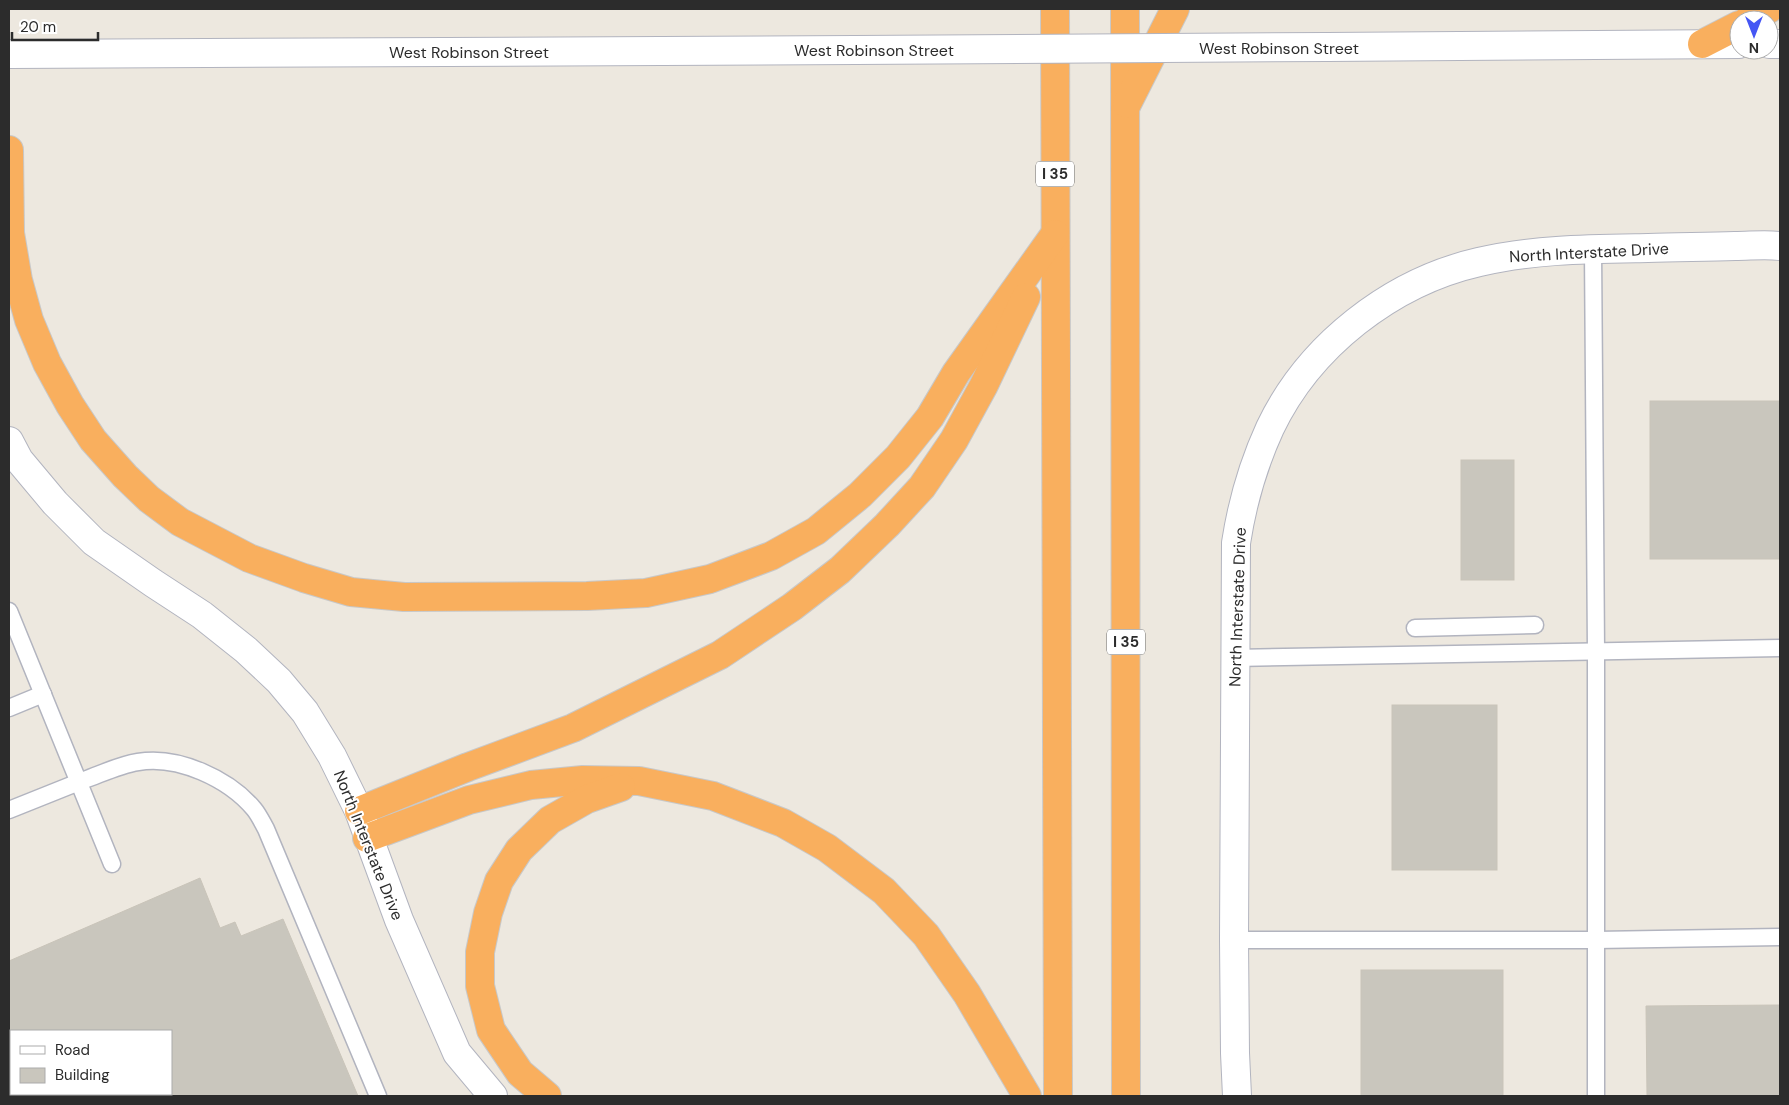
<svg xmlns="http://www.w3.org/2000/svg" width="1789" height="1105" font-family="'DM Sans',sans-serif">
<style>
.building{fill:#c9c6bd;stroke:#c9c4b9;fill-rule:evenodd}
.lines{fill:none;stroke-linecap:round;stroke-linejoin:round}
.service-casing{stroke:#b2b4bf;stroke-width:19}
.secondary-casing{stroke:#b2b4bf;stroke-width:30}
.motorway-casing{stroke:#c8c8c8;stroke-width:30}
.service{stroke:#fff;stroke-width:16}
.secondary{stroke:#fff;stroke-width:28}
.motorway{stroke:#f9af5e;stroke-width:28}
.secondary-bridge-casing{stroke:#b2b4bf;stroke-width:30;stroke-linecap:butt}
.secondary-bridge{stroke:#fff;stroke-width:28}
.labels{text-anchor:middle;stroke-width:4;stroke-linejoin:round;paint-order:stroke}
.shield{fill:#fff;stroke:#6b6b6b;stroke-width:1}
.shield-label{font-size:15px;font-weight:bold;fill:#2c2c2c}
.street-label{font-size:16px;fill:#2c2c2c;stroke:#fff}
</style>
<rect width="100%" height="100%" fill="#ede8df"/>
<!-- building -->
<g class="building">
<rect x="1650" y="401" width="130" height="158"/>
<rect x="1461" y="460" width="53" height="120"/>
<rect x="1392" y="705" width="105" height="165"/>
<path d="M 200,878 L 220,928 L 235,922 L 241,936 L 283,919 L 358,1096 L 9,1096 L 9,961 ZM 11,1031 L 171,1031 L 171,1094 L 11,1094 Z"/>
<rect x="1361" y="970" width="142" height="126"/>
<polygon points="1780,1005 1780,1096 1647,1096 1646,1006"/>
</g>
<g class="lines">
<!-- service casing -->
<g class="service-casing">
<g id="service">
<polyline points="1593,249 1596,651 1596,1096"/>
<polyline points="9,611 112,864"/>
<polyline points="1415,628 1535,625"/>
<polyline points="1234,658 1780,648"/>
<polyline points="9,708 43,694"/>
<path d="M 9,810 C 34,800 59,790 84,780 C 101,774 119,765 138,762 C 178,755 229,779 254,809 C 259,815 262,822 266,829 L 378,1096"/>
<polyline points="1234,940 1596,940 1780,937"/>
</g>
</g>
<!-- secondary casing -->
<g class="secondary-casing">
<g id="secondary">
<polyline points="1769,44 1780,44"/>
<polyline points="1327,47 1739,44"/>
<polyline points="9,54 856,50"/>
<polyline points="9,441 19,460 55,503 94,542 153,583 202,615 246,650 279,681 305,712 332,756 359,811 399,920 457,1053 493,1096"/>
<path d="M 1237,1096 L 1235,1053 L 1234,940 L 1236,543 C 1242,504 1253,465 1270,428 C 1309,346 1391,282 1479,262 C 1534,249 1592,249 1648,248 C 1677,247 1706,247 1735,246 C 1750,246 1765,244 1780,246"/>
</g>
</g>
<!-- motorway casing -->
<g class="motorway-casing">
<g id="motorway">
<polyline points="1055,9 1058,1096"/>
<polyline points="1125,9 1126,1096"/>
<polyline points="1748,20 1769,9"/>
<polyline points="1702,44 1739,25"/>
<polyline points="1127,104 1175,9"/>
<polyline points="9,150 10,233 18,280 29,320 47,363 70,405 93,440 125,476 149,499 180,522 249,558 304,578 351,592 404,597 587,596 646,593 710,579 771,556 816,531 860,495 898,457 930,417 956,373 1055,234"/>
<polyline points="359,811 468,767 573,728 720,655 792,607 840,570 887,525 922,487 954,440 984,385 1026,297"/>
<polyline points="367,838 469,800 531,785 583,780 639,781 713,796 783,823 827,848 884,891 926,935 967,994 1027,1096"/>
<polyline points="547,1096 520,1073 491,1030 480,986 480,952 488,913 499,881 519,850 550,820 587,799 621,787"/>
</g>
</g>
<!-- service -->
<use href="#service" class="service"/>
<!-- secondary -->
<use href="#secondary" class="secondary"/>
<!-- motorway -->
<use href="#motorway" class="motorway"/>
<!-- secondary-bridge casing -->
<g class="secondary-bridge-casing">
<polyline id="secondary-bridge" points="856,50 1327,47"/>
</g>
<!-- secondary-bridge -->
<use href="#secondary-bridge" class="secondary-bridge"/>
</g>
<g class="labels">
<!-- shield labels -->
<g class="shield">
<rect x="1036" y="161.5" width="38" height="25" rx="4"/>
<rect x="1107" y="629.5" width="38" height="25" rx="4"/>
</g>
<g class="shield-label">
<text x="1055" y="179">I 35</text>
<text x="1126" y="647">I 35</text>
</g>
<!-- street labels -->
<g class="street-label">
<text x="1279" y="54">West Robinson Street</text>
<text x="874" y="56">West Robinson Street</text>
<text x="469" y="58">West Robinson Street</text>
<text transform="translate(1589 252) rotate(-3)" y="6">North Interstate Drive</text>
<text transform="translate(1237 607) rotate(-88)" y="6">North Interstate Drive</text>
<text transform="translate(369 845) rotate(68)" y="6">North Interstate Drive</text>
</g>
</g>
<!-- border -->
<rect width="1789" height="1105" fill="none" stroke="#2c2c2c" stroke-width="20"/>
<!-- legend -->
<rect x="10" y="1030" width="162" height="65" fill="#ffffff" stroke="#ababab"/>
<rect x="20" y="1046" width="25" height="8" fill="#ffffff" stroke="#ababab"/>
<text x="55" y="1055" font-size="15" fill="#2c2c2c">Road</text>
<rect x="20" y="1068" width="25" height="15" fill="#c9c6bd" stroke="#ababab"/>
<text x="55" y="1080" font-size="15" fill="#2c2c2c">Building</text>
<!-- north arrow -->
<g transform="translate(1754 35) rotate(180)"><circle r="24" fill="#ffffff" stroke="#ababab"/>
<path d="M0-4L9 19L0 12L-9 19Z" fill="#4556f4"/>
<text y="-8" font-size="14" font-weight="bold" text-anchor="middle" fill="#2c2c2c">N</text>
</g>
<!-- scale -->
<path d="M12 32v8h86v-8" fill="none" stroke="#2c2c2c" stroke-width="2.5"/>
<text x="20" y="32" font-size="15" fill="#2c2c2c" stroke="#ffffff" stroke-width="4" paint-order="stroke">20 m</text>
</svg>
